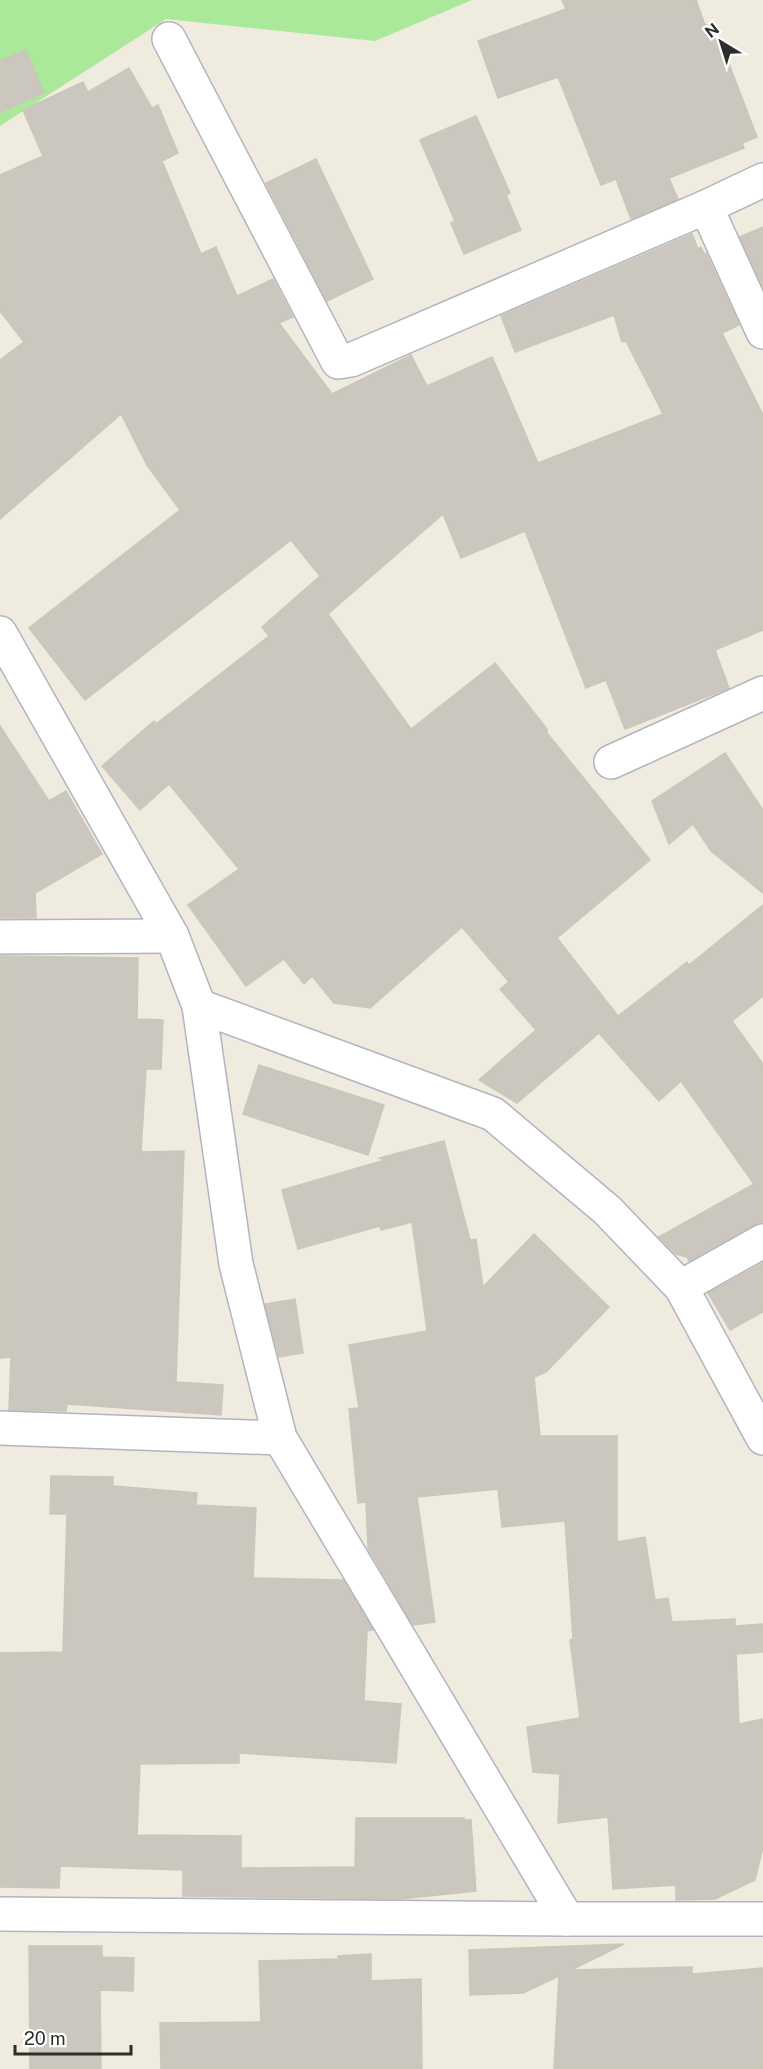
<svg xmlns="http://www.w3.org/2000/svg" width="763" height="2069" font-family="'Public Sans',sans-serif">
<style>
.green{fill:#aae999}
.building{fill:#cbc7be;stroke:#cbc7b8;stroke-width:1.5}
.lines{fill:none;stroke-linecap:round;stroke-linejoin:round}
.minor-casing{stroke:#b3b3c1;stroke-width:36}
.minor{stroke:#fff;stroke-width:33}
</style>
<rect width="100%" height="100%" fill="#efebdf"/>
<!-- green -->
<polygon class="green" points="0,0 472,0 375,41 166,19 0,126"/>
<!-- building -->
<g class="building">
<polygon points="562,0 696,0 705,25 713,22 757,137 742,143 744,148 669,178 678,199 631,219 616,179 601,185 558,77 498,98 478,41 566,9"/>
<polygon points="26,50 44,93 0,112 0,61"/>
<polygon points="129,68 152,108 158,105 178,153 162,161 201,254 216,247 237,296 273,279 293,317 279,323 332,394 411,355 427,386 492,357 538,463 663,414 626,341 622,342 614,315 515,352 501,316 692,234 698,249 701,247 704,254 706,253 739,325 722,333 763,415 763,630 715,650 729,688 625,729 606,680 586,688 525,531 461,558 443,514 328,614 411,729 495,663 547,729 547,733 650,860 557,938 618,1016 687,962 689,965 763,905 763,996 732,1021 763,1064 763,1222 754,1225 689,1261 687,1257 676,1254 659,1237 754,1184 681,1081 659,1101 599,1033 517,1103 479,1080 536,1030 500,989 509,982 462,927 370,1008 334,1003 312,976 304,984 284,959 246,986 188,905 239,869 169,784 140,810 102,766 154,721 156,724 269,636 262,627 320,576 291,540 85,700 29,628 180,510 147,465 121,414 0,519 0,360 24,342 0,311 0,175 43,156 23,110 83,82 88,92"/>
<polygon points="476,116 510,193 506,195 521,230 464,254 451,223 455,221 420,140"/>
<polygon points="316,159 373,279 327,301 266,183"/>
<polygon points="763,227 763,287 740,237"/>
<polygon points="0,726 49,801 66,791 102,854 35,893 36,918 0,918"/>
<polygon points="725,753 763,810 763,893 711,851 693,824 669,844 652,801"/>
<polygon points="0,956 138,958 137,1019 163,1020 161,1069 146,1069 141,1152 184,1151 176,1382 223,1385 221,1415 67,1404 66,1411 9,1410 11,1357 0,1358"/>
<polygon points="259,1065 384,1105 368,1155 243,1114"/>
<polygon points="444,1141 470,1240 476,1239 483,1287 534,1234 609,1307 546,1372 534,1377 540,1436 617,1436 617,1542 645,1537 655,1600 668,1598 672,1622 735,1619 735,1626 763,1624 763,1652 736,1654 739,1724 763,1719 763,1847 755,1880 715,1899 676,1900 676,1885 613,1889 608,1817 558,1823 560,1774 533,1772 527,1727 580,1718 570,1640 573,1639 565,1521 502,1527 498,1489 417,1497 435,1622 413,1625 368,1548 366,1502 358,1503 349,1409 359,1408 349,1345 427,1331 412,1222 381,1230 380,1226 298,1249 282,1190 385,1160 379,1158"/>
<polygon points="763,1263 763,1312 730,1330 708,1293"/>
<polygon points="295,1299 303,1353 279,1357 265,1304"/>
<polygon points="51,1476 113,1477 113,1486 197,1493 196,1505 256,1508 253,1578 343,1580 373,1630 367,1631 364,1701 401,1704 396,1763 239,1753 239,1763 140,1764 137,1835 241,1836 241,1868 355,1867 356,1818 464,1818 464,1820 471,1820 476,1891 399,1899 183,1896 183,1870 60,1866 59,1888 0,1887 0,1653 63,1652 67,1514 50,1514"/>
<polygon points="624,1944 571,1970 692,1967 692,1974 763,1968 763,2069 554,2069 559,1976 523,1993 470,1995 469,1950"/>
<polygon points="29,1946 102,1946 102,1957 134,1958 133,1991 100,1990 101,2069 30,2069"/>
<polygon points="371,1954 371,1981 421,1979 422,2069 161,2069 160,2023 261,2022 259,1961 338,1959 338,1956"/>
</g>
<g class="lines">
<!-- minor casing -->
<g class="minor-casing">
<g id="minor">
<polyline points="169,39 338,362 351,360 706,207 763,180"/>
<polyline points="706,207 763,332"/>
<polyline points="0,633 172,936 199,1006 236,1264 280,1438 567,1919"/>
<polyline points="611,762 763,693"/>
<polyline points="0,937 172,936"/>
<polyline points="199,1006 493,1114 607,1210 681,1287 763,1438"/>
<polyline points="681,1287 763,1241"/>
<polyline points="0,1428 280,1438"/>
<polyline points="0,1914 567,1919 763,1919"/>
</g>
</g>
<!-- minor -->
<use href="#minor" class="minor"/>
</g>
<!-- north arrow -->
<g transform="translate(721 42) rotate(322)" stroke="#ffffff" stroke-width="4.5" paint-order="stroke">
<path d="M0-4.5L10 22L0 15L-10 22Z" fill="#2d2d2d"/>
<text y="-9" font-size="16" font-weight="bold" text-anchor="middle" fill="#2d2d2d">N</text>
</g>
<!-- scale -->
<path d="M15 2045v9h116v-9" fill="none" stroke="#2d2d2d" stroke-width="3"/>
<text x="24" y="2045" font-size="18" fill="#2d2d2d" stroke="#ffffff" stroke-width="4.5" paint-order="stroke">20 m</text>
</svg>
